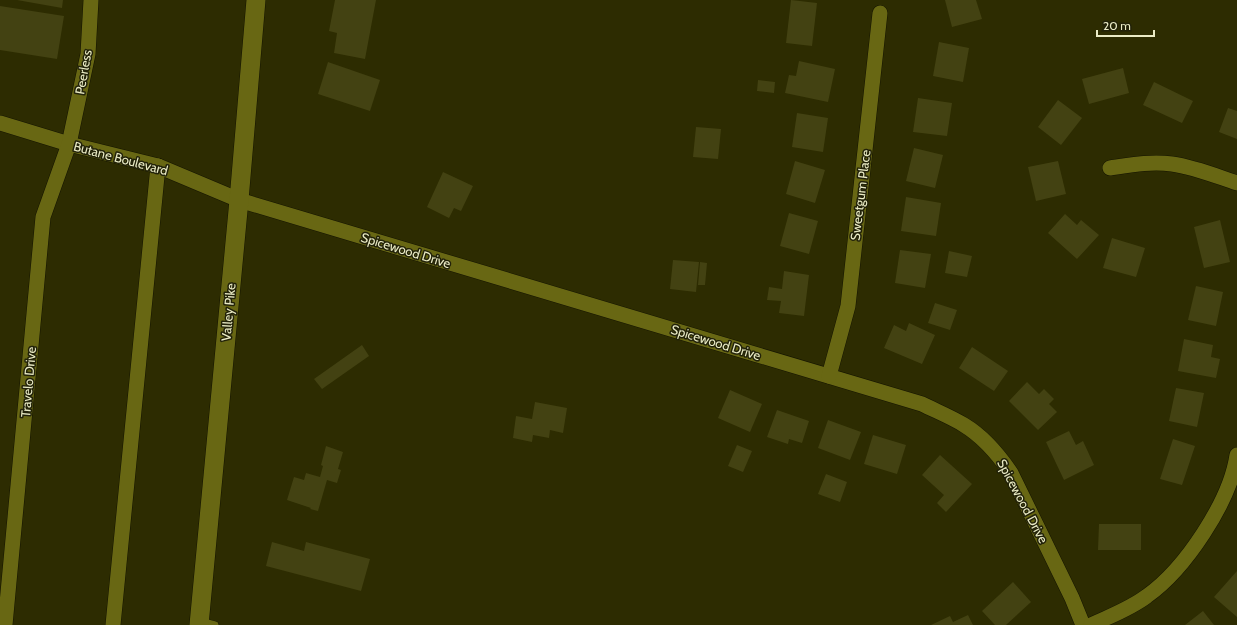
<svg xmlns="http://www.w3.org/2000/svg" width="1237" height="625" font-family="Cabin,sans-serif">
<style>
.building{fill:#434212}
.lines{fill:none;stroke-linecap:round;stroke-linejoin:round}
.service-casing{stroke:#141400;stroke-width:8}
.minor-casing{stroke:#141400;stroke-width:16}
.tertiary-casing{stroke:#141400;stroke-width:20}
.service{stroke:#686713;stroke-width:7}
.minor{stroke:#686713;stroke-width:15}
.tertiary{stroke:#686713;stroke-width:19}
.labels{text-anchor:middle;stroke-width:3;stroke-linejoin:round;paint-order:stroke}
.street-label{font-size:13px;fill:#eaebc5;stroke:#222209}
</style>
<rect width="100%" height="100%" fill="#2d2c01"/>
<!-- building -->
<g class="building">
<polygon points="17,0 63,0 62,8"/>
<polygon points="335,0 376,0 365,59 334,53 337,33 329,31"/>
<polygon points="791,0 817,3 812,46 786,43"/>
<polygon points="945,0 976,0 982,19 952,27"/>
<polygon points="0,6 64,16 57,59 0,50"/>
<polygon points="939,42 969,48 963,82 933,76"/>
<polygon points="799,61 835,69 828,102 785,93 789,75 796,76"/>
<polygon points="328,62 380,80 370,111 318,94"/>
<polygon points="1123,68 1129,93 1089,104 1082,79"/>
<polygon points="758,80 775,82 774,93 757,91"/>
<polygon points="1154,82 1193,101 1182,123 1143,105"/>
<polygon points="918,98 952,103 947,136 913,132"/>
<polygon points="1058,100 1082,118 1061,145 1038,127"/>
<polygon points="1228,108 1237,111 1237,139 1219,132"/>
<polygon points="797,113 828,118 823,152 792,147"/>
<polygon points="696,127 721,129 718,159 693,157"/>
<polygon points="914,148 943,155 935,188 906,181"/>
<polygon points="795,161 825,170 815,203 786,194"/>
<polygon points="1058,161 1066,194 1036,201 1028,167"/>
<polygon points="443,172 473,186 461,211 454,208 449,218 427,207"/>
<polygon points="906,197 941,203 936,236 901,231"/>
<polygon points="789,213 818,221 809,254 780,246"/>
<polygon points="1065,214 1077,225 1081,220 1099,235 1077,259 1048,233"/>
<polygon points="1220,220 1230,262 1204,268 1194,227"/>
<polygon points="1112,238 1145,248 1136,277 1103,268"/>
<polygon points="900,250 931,254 925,288 895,283"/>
<polygon points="949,251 972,256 967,277 945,273"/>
<polygon points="673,260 699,262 696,292 670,289"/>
<polygon points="700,262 707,263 705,285 698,285"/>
<polygon points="784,271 809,275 804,316 779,313 781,301 767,300 769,287 782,289"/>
<polygon points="1196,286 1223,292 1216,326 1188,320"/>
<polygon points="935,303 957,310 950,330 928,323"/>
<polygon points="909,323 935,335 922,364 884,348 894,325 906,331"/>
<polygon points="1184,339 1213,345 1211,357 1220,359 1216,378 1178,371"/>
<polygon points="362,345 369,356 322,389 314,379"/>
<polygon points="972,347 1008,371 994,391 959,368"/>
<polygon points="1027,382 1039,394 1044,389 1054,399 1049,404 1057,412 1038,430 1009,401"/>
<polygon points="1176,388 1204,393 1197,427 1169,421"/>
<polygon points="730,390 762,404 750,432 718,418"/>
<polygon points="535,402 567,408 563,433 550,430 549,438 533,435 532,442 513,438 516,416 532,419"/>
<polygon points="777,410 809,421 802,443 789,439 788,444 767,437"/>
<polygon points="828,420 861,432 850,460 818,448"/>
<polygon points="1069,431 1076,445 1083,441 1094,465 1064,480 1046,442"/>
<polygon points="873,435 906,445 897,474 864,464"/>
<polygon points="1173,439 1195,446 1182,485 1160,479"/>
<polygon points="737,445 752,451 743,472 728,466"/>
<polygon points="326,446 343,452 338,469 341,470 337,483 327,480 318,511 310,509 311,508 287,500 294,477 304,480 306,473 320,477 323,466 321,465"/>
<polygon points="940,455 972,484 946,512 937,503 944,495 922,475"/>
<polygon points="826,474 847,482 840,502 818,494"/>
<polygon points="1099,524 1141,524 1141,550 1098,550"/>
<polygon points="272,542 304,551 306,542 370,559 361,591 266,566"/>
<polygon points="1237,571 1237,617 1214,597"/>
<polygon points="1013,582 1031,602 1006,625 995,625 982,611"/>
<polygon points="1203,611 1214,625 1185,625"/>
<polygon points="968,615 973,625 931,625 950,616 953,622"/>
</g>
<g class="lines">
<!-- service casing -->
<g class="service-casing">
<polyline id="service" points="200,621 215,625"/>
</g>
<!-- minor casing -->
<g class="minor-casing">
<g id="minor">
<path d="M 0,123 L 69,144 L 158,166 L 239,200 L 922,404 C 936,411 951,417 964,425 C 984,437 998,454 1011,473 L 1072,598 L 1083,625"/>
<path d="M 1110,168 C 1130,165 1151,161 1172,164 C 1194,167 1216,176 1237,183"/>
<polyline points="829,376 848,306 880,13"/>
<polyline points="5,625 43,217 69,144 88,54 91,0"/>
<polyline points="113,625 158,166"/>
<path d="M 1091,625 C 1110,616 1130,609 1147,596 C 1185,569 1230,502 1237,455"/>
</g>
</g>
<!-- tertiary casing -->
<g class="tertiary-casing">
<polyline id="tertiary" points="199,625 239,200 256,0"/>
</g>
<!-- service -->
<use href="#service" class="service"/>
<!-- minor -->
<use href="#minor" class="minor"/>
<!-- tertiary -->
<use href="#tertiary" class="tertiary"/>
</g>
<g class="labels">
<!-- street labels -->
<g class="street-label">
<text transform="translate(83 72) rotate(-80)" y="5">Peerless</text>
<text transform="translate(121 158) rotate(15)" y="5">Butane Boulevard</text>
<text transform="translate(860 195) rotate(-83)" y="5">Sweetgum Place</text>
<text transform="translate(406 250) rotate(17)" y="5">Spicewood Drive</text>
<text transform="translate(228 312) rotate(-85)" y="5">Valley Pike</text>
<text transform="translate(716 342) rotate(17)" y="5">Spicewood Drive</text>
<text transform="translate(28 382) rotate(-85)" y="5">Travelo Drive</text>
<text transform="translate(1023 501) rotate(62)" y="5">Spicewood Drive</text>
</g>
</g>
<!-- scale -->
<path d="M1097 30v6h57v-6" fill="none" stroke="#eaebc5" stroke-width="2"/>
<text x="1103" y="30" font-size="12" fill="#eaebc5" stroke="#222209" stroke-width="3" paint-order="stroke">20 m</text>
</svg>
